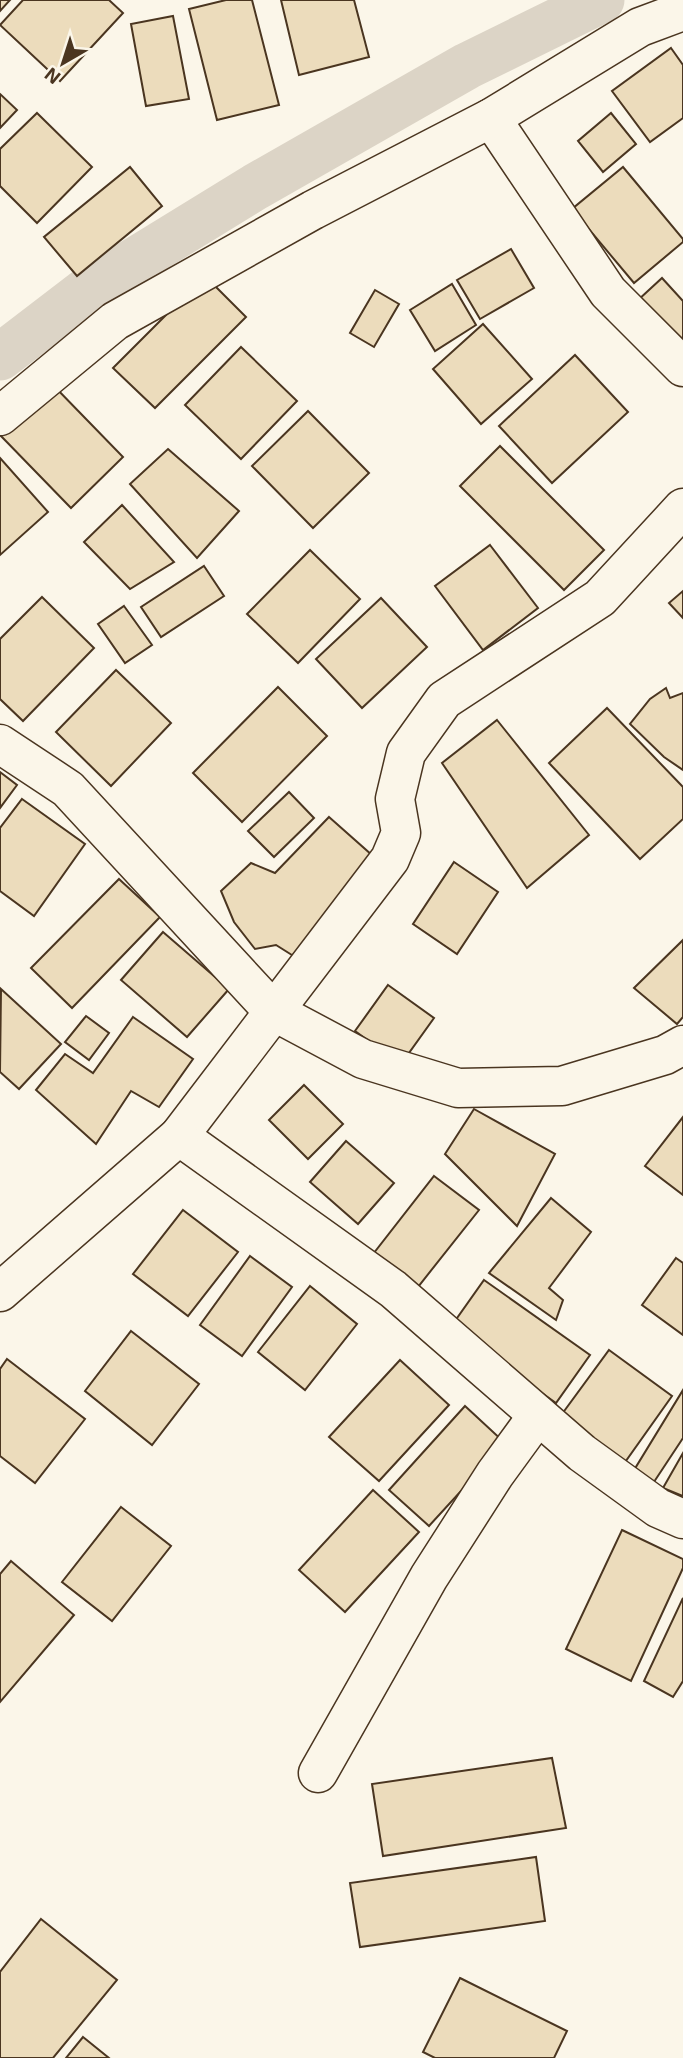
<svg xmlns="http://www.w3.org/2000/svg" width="683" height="2058" font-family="'Exo 2',sans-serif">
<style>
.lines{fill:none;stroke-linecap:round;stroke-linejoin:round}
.canal{stroke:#dcd4c6;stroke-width:47}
.building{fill:#ecdcbc;stroke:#4a3520;stroke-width:2}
.street-casing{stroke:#4a3520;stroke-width:41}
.street{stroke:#fbf6e9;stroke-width:38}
</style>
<rect width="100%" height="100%" fill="#fbf6e9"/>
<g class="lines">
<!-- canal -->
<polyline class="canal" points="0,357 89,289 255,187 467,66 601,0"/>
</g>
<!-- building -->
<g class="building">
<polygon points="0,0 10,0 0,11"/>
<polygon points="23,0 109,0 123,13 60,81 0,25"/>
<polygon points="226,0 252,0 279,105 217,120 189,9"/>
<polygon points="281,0 354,0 369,57 299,75"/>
<polygon points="173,16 189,99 146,106 131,24"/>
<polygon points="671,48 683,65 683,118 650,142 612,91"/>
<polygon points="0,94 17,110 0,128"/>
<polygon points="37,113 92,167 37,223 0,186 0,149"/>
<polygon points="611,113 636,144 603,172 578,141"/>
<polygon points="130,167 162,206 77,276 44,237"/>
<polygon points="623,167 683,239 683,242 634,283 572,209"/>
<polygon points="511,249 534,288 480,319 457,280"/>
<polygon points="205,276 246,317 155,408 113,368"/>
<polygon points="662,278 683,301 683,343 637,301"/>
<polygon points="452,284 476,325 435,351 410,310"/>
<polygon points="375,290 399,304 374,347 350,333"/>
<polygon points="483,324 532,379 481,424 433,369"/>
<polygon points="241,347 297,401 241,459 185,405"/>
<polygon points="575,355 628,412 552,483 499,426"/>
<polygon points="52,384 123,457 71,508 0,435"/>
<polygon points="308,411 369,473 313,528 252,466"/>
<polygon points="500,446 604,550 564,590 460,486"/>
<polygon points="168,449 239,511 197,558 130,484"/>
<polygon points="0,458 48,512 0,555"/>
<polygon points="122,505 174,562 130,589 84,542"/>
<polygon points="490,545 538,608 483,650 435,586"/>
<polygon points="310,550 360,599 298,663 247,614"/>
<polygon points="204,566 224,596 161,637 141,607"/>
<polygon points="683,591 683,618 669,603"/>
<polygon points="42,597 94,648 23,721 0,699 0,639"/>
<polygon points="381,598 427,647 362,708 316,659"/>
<polygon points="124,606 152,645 125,663 98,624"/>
<polygon points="116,670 171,723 111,786 56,732"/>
<polygon points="278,687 327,736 242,822 193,773"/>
<polygon points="666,688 670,698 683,693 683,770 664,757 630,724 650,699"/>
<polygon points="607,708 683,787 683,819 640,859 549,763"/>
<polygon points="497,720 589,835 527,888 442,763"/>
<polygon points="0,772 17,785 0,808"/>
<polygon points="289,792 314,818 274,857 248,831"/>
<polygon points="22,799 85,844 34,916 0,891 0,828"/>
<polygon points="329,817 373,856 303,962 276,945 255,949 234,922 221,891 251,863 275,873"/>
<polygon points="454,862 498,892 457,954 413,924"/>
<polygon points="119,879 160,917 72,1008 31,968"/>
<polygon points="163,932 229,989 187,1037 121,980"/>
<polygon points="683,940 683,1017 677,1024 634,988"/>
<polygon points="388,985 434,1018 401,1064 355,1031"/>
<polygon points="1,989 61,1044 19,1089 0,1072"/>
<polygon points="86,1016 109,1033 89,1060 65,1042"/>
<polygon points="133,1017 193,1059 159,1107 131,1091 96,1144 36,1090 65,1054 93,1073"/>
<polygon points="304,1085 343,1124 308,1159 269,1120"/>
<polygon points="474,1109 555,1154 517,1226 445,1154"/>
<polygon points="683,1117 683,1195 645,1166"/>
<polygon points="346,1141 394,1183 358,1224 310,1182"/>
<polygon points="434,1176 479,1210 414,1292 370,1258"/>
<polygon points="551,1198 591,1232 549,1288 563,1300 556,1320 489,1273"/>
<polygon points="183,1210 238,1252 188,1316 133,1274"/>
<polygon points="250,1256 292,1287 242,1356 200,1325"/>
<polygon points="676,1258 683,1263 683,1335 642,1305"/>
<polygon points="484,1280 590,1355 556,1403 450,1328"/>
<polygon points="310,1286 357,1324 305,1390 258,1352"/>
<polygon points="131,1331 199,1384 152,1445 85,1391"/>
<polygon points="609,1350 672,1396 623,1465 562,1414"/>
<polygon points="7,1359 85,1419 35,1483 0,1456 0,1369"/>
<polygon points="400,1360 449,1405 379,1481 329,1437"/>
<polygon points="683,1390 683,1438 648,1491 628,1480"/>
<polygon points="465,1406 505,1443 429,1526 389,1490"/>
<polygon points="683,1453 683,1496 663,1488"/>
<polygon points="373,1490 419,1532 345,1612 299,1570"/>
<polygon points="121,1507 171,1546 112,1621 62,1582"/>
<polygon points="622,1530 683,1559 683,1568 631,1681 566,1649"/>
<polygon points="11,1561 74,1615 0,1702 0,1574"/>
<polygon points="683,1598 683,1681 673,1697 644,1681"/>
<polygon points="552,1758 566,1828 383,1856 372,1784"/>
<polygon points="536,1857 545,1921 360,1947 350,1883"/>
<polygon points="41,1919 117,1980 53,2058 0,2058 0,1972"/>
<polygon points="460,1978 567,2031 554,2058 435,2058 423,2052"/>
<polygon points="83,2037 109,2058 66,2058"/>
</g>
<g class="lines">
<!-- street casing -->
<g class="street-casing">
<g id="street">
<polyline points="491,118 608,292 683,367"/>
<polyline points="0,416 115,321 313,210 491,118 640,27 683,11"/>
<polyline points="683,508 600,598 444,700 406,753 395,799 401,833 390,859 179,1136 393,1289 582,1453 658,1508 683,1519"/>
<polyline points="0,744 68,789 273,1011 363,1059 458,1088 562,1086 665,1055 683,1045"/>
<polyline points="0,1292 179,1136"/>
<polyline points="318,1773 429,1577 495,1474 538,1415"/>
</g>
</g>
<!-- street -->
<use href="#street" class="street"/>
</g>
<!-- north arrow -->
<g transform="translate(63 63) rotate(219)" stroke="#fbf6e9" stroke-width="5" paint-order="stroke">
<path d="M0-5L12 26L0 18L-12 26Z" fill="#4a3520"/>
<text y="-10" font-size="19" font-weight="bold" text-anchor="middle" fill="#4a3520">N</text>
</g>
</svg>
